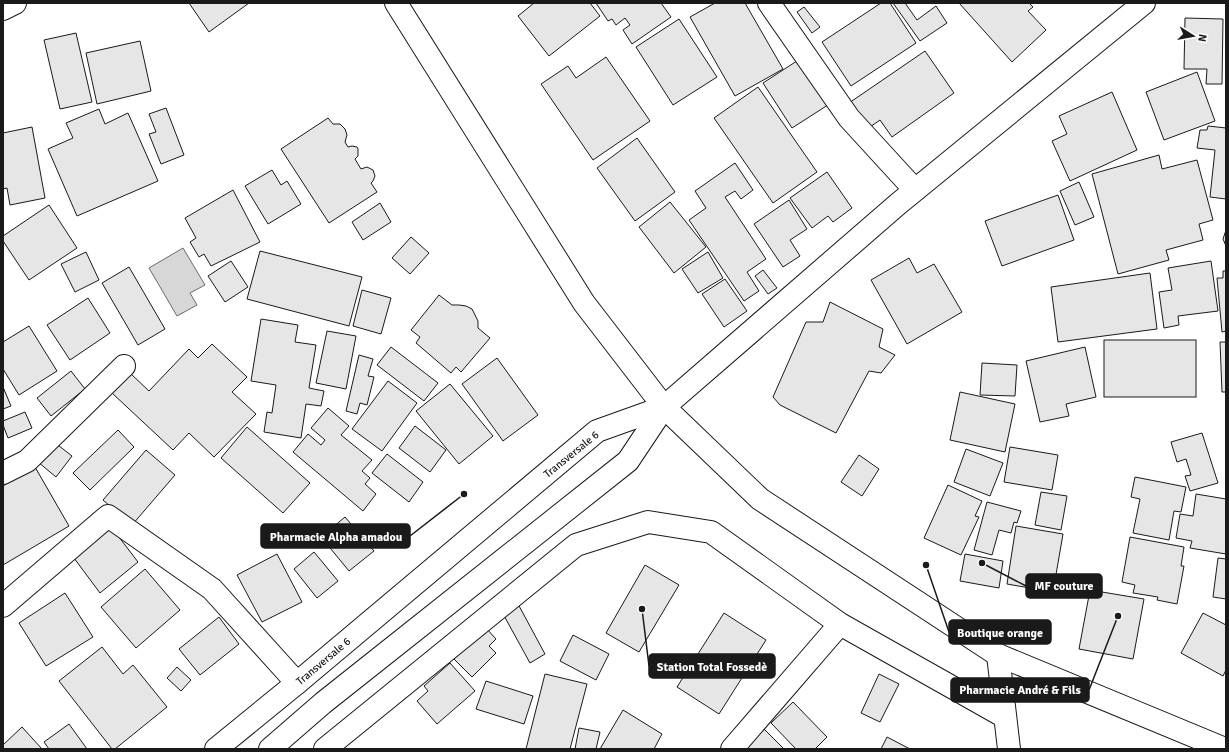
<svg xmlns="http://www.w3.org/2000/svg" width="1229" height="752" font-family="Signika,sans-serif">
<style>
.water{fill:#d7d7d7;stroke:#6a6a6a}
.building{fill:#e6e6e6;stroke:#1a1a1a}
.lines{fill:none;stroke-linecap:round;stroke-linejoin:round}
.minor-casing{stroke:#1a1a1a;stroke-width:24}
.major-casing{stroke:#1a1a1a;stroke-width:24}
.minor{stroke:#fff;stroke-width:22}
.major{stroke:#fff;stroke-width:22}
.labels{text-anchor:middle;stroke-width:3;stroke-linejoin:round;paint-order:stroke}
.street-label{font-size:11px;fill:#1a1a1a;stroke:#fff}
.leader{fill:none;stroke:#1a1a1a;stroke-width:1.5}
.callout-dot{fill:#1a1a1a;stroke:#fff;stroke-width:1.5}
.callout{fill:#1a1a1a;stroke:#1a1a1a;stroke-width:1.5}
.callout-label{font-size:12px;text-anchor:middle;font-weight:bold;fill:#fff}
</style>
<rect width="100%" height="100%" fill="#fff"/>
<!-- water -->
<polygon class="water" points="183,248 205,285 190,293 197,305 177,316 149,268"/>
<!-- building -->
<g class="building">
<polygon points="189,3 249,3 209,32"/>
<polygon points="534,3 590,3 600,16 549,56 518,16"/>
<polygon points="596,3 661,3 671,17 632,44 623,30 630,25 625,18 616,25 612,19 608,21"/>
<polygon points="715,3 745,3 783,69 735,96 690,17"/>
<polygon points="881,3 890,3 916,43 851,86 822,42"/>
<polygon points="893,3 905,3 917,20 936,6 947,23 920,41"/>
<polygon points="959,3 1029,3 1033,7 1028,11 1046,30 1012,62"/>
<polygon points="804,7 820,27 812,33 797,12"/>
<polygon points="1185,18 1223,19 1222,84 1206,84 1207,69 1184,69"/>
<polygon points="679,19 717,77 673,105 636,47"/>
<polygon points="76,33 92,102 60,109 44,40"/>
<polygon points="140,41 151,91 97,104 86,53"/>
<polygon points="925,51 954,93 892,137 880,120 867,129 849,103"/>
<polygon points="606,57 650,121 593,160 541,84 568,66 576,78"/>
<polygon points="803,57 831,103 792,128 763,83"/>
<polygon points="1197,72 1215,121 1164,140 1146,92"/>
<polygon points="758,87 817,172 773,203 714,118"/>
<polygon points="1112,92 1137,150 1070,181 1052,141 1067,134 1059,116"/>
<polygon points="166,108 184,155 161,164 149,134 156,132 149,114"/>
<polygon points="99,109 105,124 128,113 158,181 77,216 48,149 73,138 66,123"/>
<polygon points="328,118 333,124 340,124 345,129 347,135 345,142 348,147 352,146 357,147 358,149 358,156 355,159 361,169 367,167 373,170 375,176 373,181 371,183 377,192 329,223 281,149"/>
<polygon points="1208,126 1226,128 1226,199 1210,197 1215,150 1197,148 1200,130 1207,130"/>
<polygon points="32,127 45,198 10,205 7,188 3,189 3,133"/>
<polygon points="637,138 675,192 635,221 597,168"/>
<polygon points="1159,155 1162,169 1197,160 1213,220 1199,224 1203,240 1166,250 1169,260 1118,274 1092,174"/>
<polygon points="735,163 753,190 741,199 735,191 725,197 766,259 747,272 759,291 744,301 689,220 706,208 695,191"/>
<polygon points="272,170 281,185 287,181 301,204 268,224 245,186"/>
<polygon points="827,172 852,208 833,222 828,216 812,228 790,198"/>
<polygon points="1079,182 1094,217 1075,225 1060,191"/>
<polygon points="233,190 260,242 211,266 204,254 199,257 190,242 196,238 185,218"/>
<polygon points="1058,195 1074,240 1002,266 985,221"/>
<polygon points="789,200 807,229 790,240 800,256 783,267 754,224"/>
<polygon points="670,202 706,247 674,273 639,227"/>
<polygon points="380,203 391,222 363,240 352,222"/>
<polygon points="49,205 77,248 29,280 3,241 3,236"/>
<polygon points="1226,230 1226,246 1223,239"/>
<polygon points="411,237 429,253 410,274 392,258"/>
<polygon points="260,251 362,277 349,326 247,299"/>
<polygon points="86,252 99,280 75,292 61,264"/>
<polygon points="708,252 723,278 698,293 682,269"/>
<polygon points="909,258 917,273 934,264 962,312 907,344 871,280"/>
<polygon points="231,261 248,287 225,302 208,276"/>
<polygon points="1211,261 1218,311 1178,316 1179,325 1164,328 1159,292 1172,290 1168,268"/>
<polygon points="129,267 165,329 138,345 102,283"/>
<polygon points="763,270 777,288 768,294 755,276"/>
<polygon points="1223,271 1226,271 1226,331 1222,332 1217,278 1223,278"/>
<polygon points="1150,273 1157,329 1058,342 1051,287"/>
<polygon points="725,279 747,311 724,327 702,294"/>
<polygon points="362,290 391,298 381,334 353,326"/>
<polygon points="439,295 452,305 459,305 466,306 472,309 478,321 478,328 490,338 461,372 456,367 451,373 416,343 420,337 411,330"/>
<polygon points="88,298 110,333 70,360 47,325"/>
<polygon points="830,302 883,329 879,347 895,355 881,373 869,371 836,433 780,405 773,397 806,322 823,322"/>
<polygon points="261,319 298,325 295,342 316,345 309,388 324,391 321,406 306,404 301,438 264,432 267,412 272,413 276,385 251,381"/>
<polygon points="29,326 57,371 19,395 3,369 3,342"/>
<polygon points="327,331 356,336 346,389 316,383"/>
<rect x="1104" y="340" width="92" height="57"/>
<polygon points="1220,342 1226,342 1226,392 1222,392"/>
<polygon points="212,344 247,377 232,392 256,414 214,457 189,433 173,450 112,393 130,373 149,391 189,349 198,358"/>
<polygon points="391,347 438,383 424,401 377,365"/>
<polygon points="1085,347 1096,397 1066,404 1069,416 1040,422 1026,361"/>
<polygon points="359,355 373,359 368,376 374,377 367,405 360,403 357,414 346,411"/>
<polygon points="497,358 538,415 503,441 462,384"/>
<polygon points="982,363 1017,365 1015,396 980,395"/>
<polygon points="71,371 85,389 51,416 37,398"/>
<polygon points="388,381 417,403 382,451 352,429"/>
<polygon points="450,384 493,436 459,464 416,411"/>
<polygon points="3,387 11,406 3,409"/>
<polygon points="960,392 1015,404 1005,452 950,440"/>
<polygon points="328,408 349,426 341,435 372,460 362,471 370,478 365,484 376,494 363,511 293,452 308,434 321,445 325,440 311,428"/>
<polygon points="25,412 32,428 8,438 3,425 3,421"/>
<polygon points="415,426 446,450 430,472 399,448"/>
<polygon points="247,427 310,483 283,513 221,458"/>
<polygon points="118,430 134,447 90,490 73,473"/>
<polygon points="1202,433 1218,483 1190,491 1185,476 1191,475 1186,459 1177,462 1171,442"/>
<polygon points="54,442 72,456 56,477 38,462"/>
<polygon points="1010,447 1058,455 1052,490 1004,482"/>
<polygon points="966,449 1003,463 990,496 954,482"/>
<polygon points="146,450 175,475 132,525 103,500"/>
<polygon points="387,454 423,482 409,502 372,473"/>
<polygon points="859,455 879,469 862,496 841,482"/>
<polygon points="35,467 69,526 3,565 3,486"/>
<polygon points="1135,477 1186,487 1181,512 1174,511 1169,540 1133,533 1140,499 1131,497"/>
<polygon points="948,485 982,501 975,516 979,517 961,555 924,538"/>
<polygon points="1041,492 1067,496 1061,530 1035,525"/>
<polygon points="1196,494 1226,499 1226,554 1190,548 1192,541 1176,538 1180,514 1193,516"/>
<polygon points="987,502 1021,511 1017,523 1014,522 1011,533 999,530 992,555 974,550"/>
<polygon points="345,517 374,551 349,571 321,537"/>
<polygon points="109,524 138,562 100,593 71,554"/>
<polygon points="1016,526 1063,534 1053,592 1007,584"/>
<polygon points="1130,537 1184,547 1181,566 1184,566 1177,604 1157,600 1158,597 1133,593 1135,585 1122,582"/>
<polygon points="314,552 338,581 317,598 294,569"/>
<polygon points="277,554 302,602 262,622 237,575"/>
<polygon points="965,554 1003,561 999,588 960,581"/>
<polygon points="1218,558 1226,559 1226,599 1213,597"/>
<polygon points="645,565 679,585 639,652 606,633"/>
<polygon points="145,569 180,610 136,648 101,607"/>
<polygon points="1090,590 1144,599 1133,659 1079,649"/>
<polygon points="65,593 93,637 46,666 19,623"/>
<polygon points="518,604 545,654 530,663 502,612"/>
<polygon points="724,613 766,640 719,714 677,687"/>
<polygon points="1203,613 1226,625 1226,670 1223,676 1181,653"/>
<polygon points="219,617 239,644 200,675 179,649"/>
<polygon points="486,628 496,639 489,646 496,653 472,677 454,659"/>
<polygon points="573,635 609,654 596,680 560,661"/>
<polygon points="102,647 123,674 133,665 167,707 115,749 112,749 59,681"/>
<polygon points="450,663 475,691 437,724 417,701 428,691 424,686"/>
<polygon points="177,667 191,680 181,691 167,678"/>
<polygon points="545,674 587,684 570,749 526,749"/>
<polygon points="879,674 899,684 880,722 861,713"/>
<polygon points="486,681 533,696 524,724 476,709"/>
<polygon points="793,702 827,737 815,749 796,749 771,723"/>
<polygon points="623,710 662,734 654,749 600,749"/>
<polygon points="69,724 87,749 49,749 44,742"/>
<polygon points="761,726 784,749 743,749"/>
<polygon points="22,727 42,749 3,749 3,745"/>
<polygon points="579,728 600,732 596,749 575,749"/>
<polygon points="887,737 910,749 881,749"/>
</g>
<g class="lines">
<!-- minor casing -->
<g class="minor-casing">
<g id="minor">
<polyline points="769,3 849,118 915,190"/>
<polyline points="3,9 15,3"/>
<polyline points="664,407 898,204 1144,3"/>
<polyline points="3,473 27,461 124,366"/>
<polyline points="3,606 108,516 212,589 297,683"/>
<polyline points="998,655 1009,749"/>
<polyline points="325,749 576,545 648,522 711,532 840,624 1005,717"/>
<polyline points="732,749 840,624"/>
</g>
</g>
<!-- major casing -->
<g class="major-casing">
<g id="major">
<polyline points="396,3 584,303 664,407 760,499 998,655 1225,749"/>
<polyline points="216,749 297,683 597,431 664,407"/>
<polyline points="270,749 323,703 628,461 664,407"/>
</g>
</g>
<!-- minor -->
<use href="#minor" class="minor"/>
<!-- major -->
<use href="#major" class="major"/>
</g>
<g class="labels">
<!-- street labels -->
<g class="street-label">
<text transform="translate(571 454) rotate(-39)" y="4">Transversale 6</text>
<text transform="translate(323 661) rotate(-40)" y="4">Transversale 6</text>
</g>
</g>
<!-- callouts -->
<path class="leader" d="M464 494L410 536M982 563L1026 586M926 565L949 632M642 609L649 666M1118 616L1089 690"/>
<g class="callout-dot">
<circle cx="464" cy="494" r="4"/>
<circle cx="982" cy="563" r="4"/>
<circle cx="926" cy="565" r="4"/>
<circle cx="642" cy="609" r="4"/>
<circle cx="1118" cy="616" r="4"/>
</g>
<g class="callout">
<rect x="261" y="524" width="149" height="24" rx="4"/>
<rect x="1026" y="574" width="76" height="24" rx="4"/>
<rect x="949" y="620" width="102" height="24" rx="4"/>
<rect x="649" y="654" width="126" height="24" rx="4"/>
<rect x="951" y="678" width="138" height="24" rx="4"/>
</g>
<g class="callout-label">
<text x="336" y="541">Pharmacie Alpha amadou</text>
<text x="1064" y="590">MF couture</text>
<text x="1000" y="637">Boutique orange</text>
<text x="712" y="671">Station Total Fossedè</text>
<text x="1020" y="694">Pharmacie André &amp; Fils</text>
</g>
<!-- border -->
<rect width="1229" height="752" fill="none" stroke="#1a1a1a" stroke-width="8"/>
<!-- north arrow -->
<g transform="translate(1193 36) rotate(101)" stroke="#ffffff" stroke-width="3" paint-order="stroke">
<path d="M0-3L7 15L0 10L-7 15Z" fill="#1a1a1a"/>
<text y="-6" font-size="11" font-weight="bold" text-anchor="middle" fill="#1a1a1a">N</text>
</g>
</svg>
